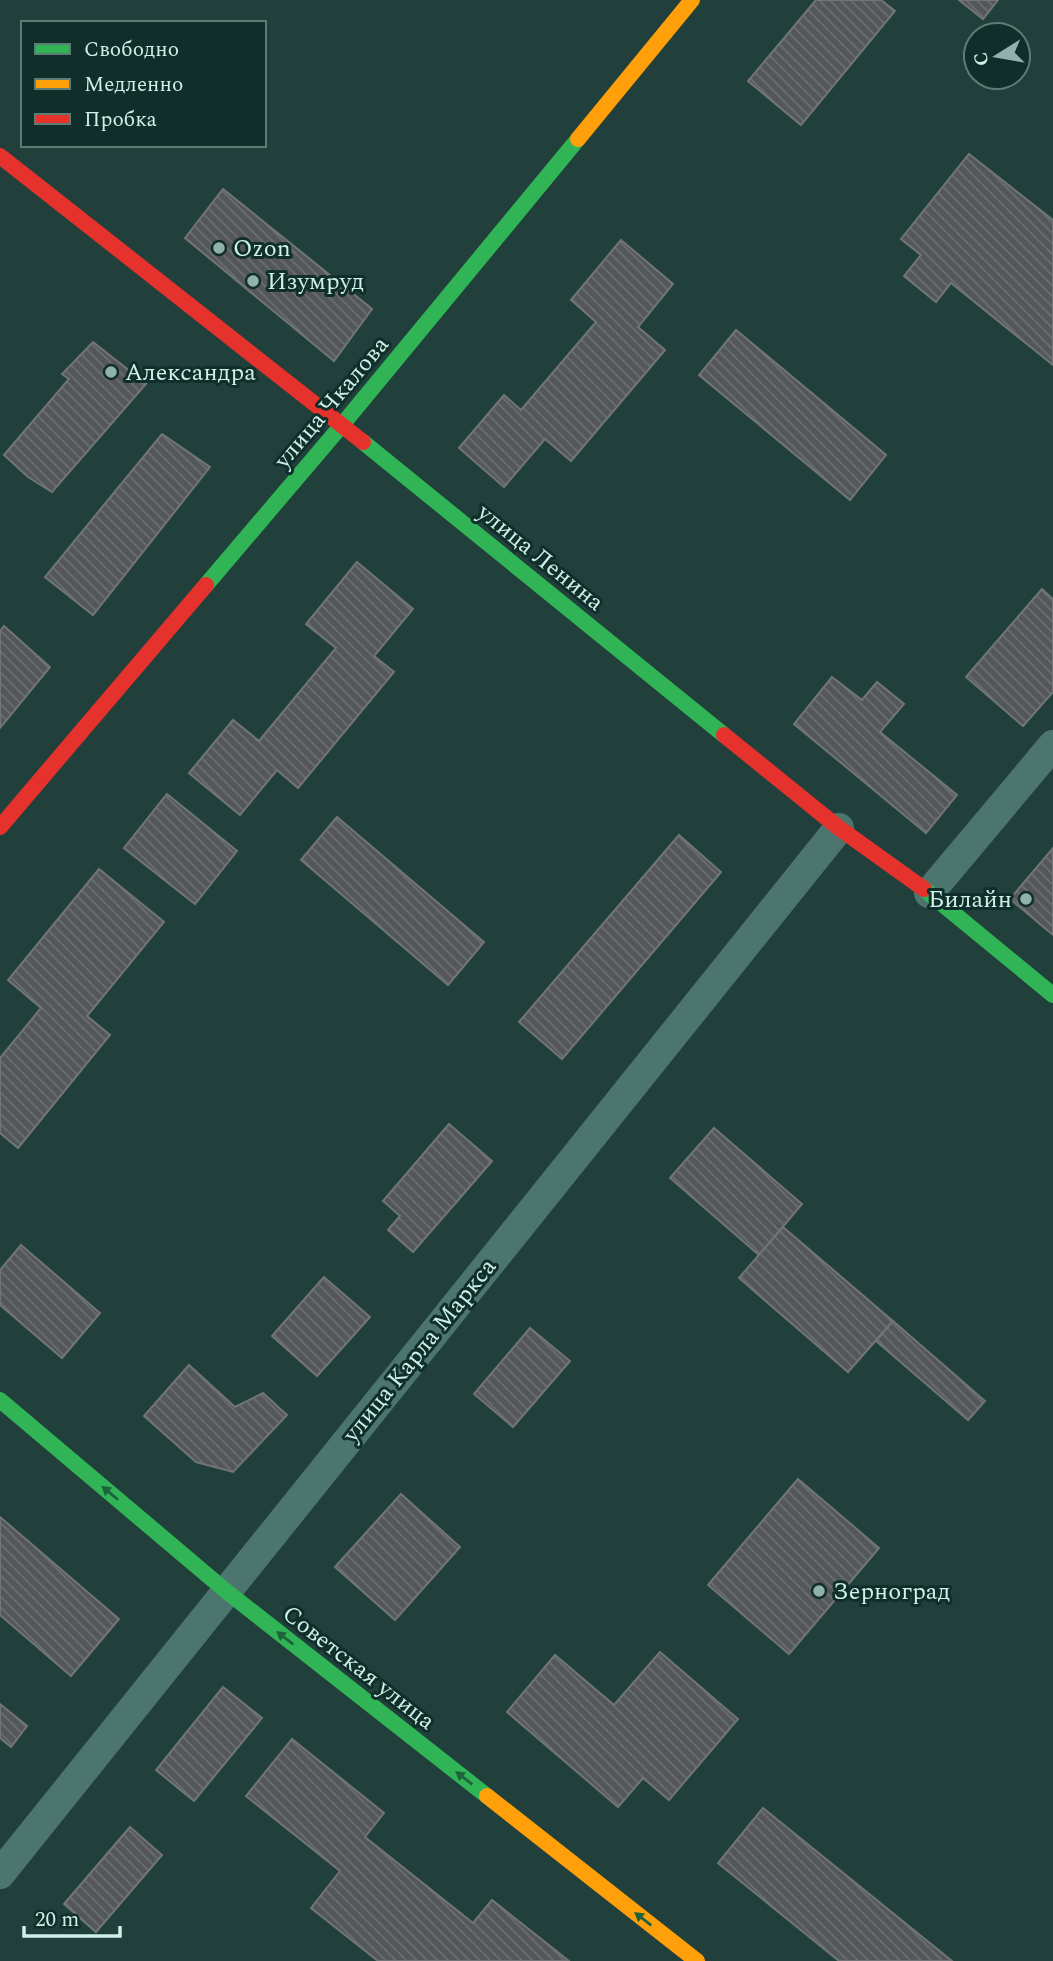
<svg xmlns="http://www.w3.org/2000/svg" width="1053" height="1961" font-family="Spectral,serif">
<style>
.building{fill:url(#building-back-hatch);stroke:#727576;stroke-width:2}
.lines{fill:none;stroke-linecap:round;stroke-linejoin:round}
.street{stroke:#4d756f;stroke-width:30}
.fast{stroke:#30b455;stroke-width:16}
.slow{stroke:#ff9f0a;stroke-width:16}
.jam{stroke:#e5322d;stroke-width:16}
.oneway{fill:#1d643b}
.poi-dot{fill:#91b2ac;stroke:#112f2a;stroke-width:2.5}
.labels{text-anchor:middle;stroke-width:6;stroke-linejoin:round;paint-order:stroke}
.poi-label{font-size:24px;fill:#cdf0e9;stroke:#112f2a;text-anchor:start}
.street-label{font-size:24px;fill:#cdf0e9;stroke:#112f2a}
</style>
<defs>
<pattern id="building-back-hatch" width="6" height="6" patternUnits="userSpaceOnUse" patternTransform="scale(1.75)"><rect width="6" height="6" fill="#545758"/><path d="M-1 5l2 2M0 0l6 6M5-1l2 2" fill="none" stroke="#6b6f70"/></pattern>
</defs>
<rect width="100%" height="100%" fill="#21403c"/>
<!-- building -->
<g class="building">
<polygon points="816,0 881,0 895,11 801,125 748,81"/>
<polygon points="959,0 998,0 983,19"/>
<polygon points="969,154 1053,220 1053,365 951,283 936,302 904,276 921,255 901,239"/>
<polygon points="223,189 372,309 334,361 185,238"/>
<polygon points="621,240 673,284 638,327 665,350 571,461 545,439 504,487 459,448 504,395 521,410 596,322 571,300"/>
<polygon points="736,330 886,455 850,500 699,375"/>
<polygon points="93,342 146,384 52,492 28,477 4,455 69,379 62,374"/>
<polygon points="162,434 210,467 93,615 45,577"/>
<polygon points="357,562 413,609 374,656 394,672 298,788 277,770 240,815 189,773 233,720 259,741 336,648 306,624"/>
<polygon points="1042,589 1053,599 1053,692 1023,726 966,677"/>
<polygon points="4,626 50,667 0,728 0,631"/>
<polygon points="832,677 862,700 877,682 904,704 880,732 957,795 926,833 794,724"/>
<polygon points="167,794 237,851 195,904 124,848"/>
<polygon points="337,817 484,942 448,985 301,860"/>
<polygon points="679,835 721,872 562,1059 519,1022"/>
<polygon points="1053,848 1053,935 1010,899"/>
<polygon points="99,869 164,922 87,1016 110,1035 18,1148 0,1133 0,1058 41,1008 8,980"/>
<polygon points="449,1124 492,1161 413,1252 388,1230 400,1216 383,1201"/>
<polygon points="714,1128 802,1204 759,1255 670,1178"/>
<polygon points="783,1227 893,1321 848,1372 739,1278"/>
<polygon points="21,1245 100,1313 62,1358 0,1305 0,1270"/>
<polygon points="324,1277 370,1317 317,1376 272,1336"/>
<polygon points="893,1321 985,1401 968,1420 876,1341"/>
<polygon points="530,1328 570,1361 513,1427 474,1394"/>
<polygon points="189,1365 235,1407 263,1393 287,1415 233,1472 196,1462 144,1416"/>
<polygon points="798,1479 879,1548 789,1654 708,1585"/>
<polygon points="401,1494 460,1547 395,1620 335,1567"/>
<polygon points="0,1517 119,1619 71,1676 0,1615"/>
<polygon points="660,1652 738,1719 669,1800 643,1778 618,1807 507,1712 555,1655 614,1705"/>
<polygon points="223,1687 262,1718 194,1801 156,1770"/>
<polygon points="0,1704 27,1726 11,1747 0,1738"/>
<polygon points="292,1739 384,1813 365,1837 473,1923 492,1900 569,1961 378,1961 311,1908 340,1871 246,1796"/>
<polygon points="763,1808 952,1961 839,1961 718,1863"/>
<polygon points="130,1827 162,1855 96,1932 64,1904"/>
</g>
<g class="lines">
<!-- street -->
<g class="street">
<polyline points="929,893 1053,745"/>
<polyline points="0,1874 839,828"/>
</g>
<!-- fast -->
<g class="fast">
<polyline points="363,442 724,735"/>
<polyline points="206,585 342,425 578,139"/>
<polyline points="924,889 1053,995"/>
<polyline points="0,1400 226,1591 487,1796"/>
</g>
<!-- slow -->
<g class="slow">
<polyline points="578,139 692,0"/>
<polyline points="487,1796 697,1961"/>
</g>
<!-- jam -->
<g class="jam">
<polyline points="0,156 363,442"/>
<polyline points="724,735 839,828 924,889"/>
<polyline points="0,827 206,585"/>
</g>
</g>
<!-- one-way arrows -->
<defs><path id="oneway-solid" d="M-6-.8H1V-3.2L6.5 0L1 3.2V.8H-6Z" transform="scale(1.75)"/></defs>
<g class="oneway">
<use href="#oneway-solid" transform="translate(110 1493) rotate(-140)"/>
<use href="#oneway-solid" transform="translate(285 1638) rotate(-142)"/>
<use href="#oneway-solid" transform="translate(464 1778) rotate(-142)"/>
<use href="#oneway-solid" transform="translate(643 1919) rotate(-142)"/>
</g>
<!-- markers -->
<g class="poi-dot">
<circle cx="219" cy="248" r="7"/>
<circle cx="253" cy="281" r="7"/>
<circle cx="111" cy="372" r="7"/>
<circle cx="1026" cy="899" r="7"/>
<circle cx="819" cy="1591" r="7"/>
</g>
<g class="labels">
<!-- poi labels -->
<g class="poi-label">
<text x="233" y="256">Ozon</text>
<text x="267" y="289">Изумруд</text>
<text x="125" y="380">Александра</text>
<text x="1012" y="907" text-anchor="end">Билайн</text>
<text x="833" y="1599">Зерноград</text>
</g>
<!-- street labels -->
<g class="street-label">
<text transform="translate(331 402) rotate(-50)" y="8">улица Чкалова</text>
<text transform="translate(541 557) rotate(39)" y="8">улица Ленина</text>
<text transform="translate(419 1350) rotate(-51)" y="8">улица Карла Маркса</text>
<text transform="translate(359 1667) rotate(38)" y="8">Советская улица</text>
</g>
</g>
<!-- legend -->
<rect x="21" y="21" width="245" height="126" fill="#112f2a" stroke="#5c7c76" stroke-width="2"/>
<rect x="35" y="44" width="35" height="10" fill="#30b455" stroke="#5c7c76" stroke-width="2"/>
<text x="84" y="56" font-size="21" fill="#cdf0e9">Свободно</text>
<rect x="35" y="79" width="35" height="10" fill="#ff9f0a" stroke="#5c7c76" stroke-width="2"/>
<text x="84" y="91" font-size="21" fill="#cdf0e9">Медленно</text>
<rect x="35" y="114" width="35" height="10" fill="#e5322d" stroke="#5c7c76" stroke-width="2"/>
<text x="84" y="126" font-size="21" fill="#cdf0e9">Пробка</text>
<!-- north arrow -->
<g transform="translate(997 56) rotate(259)"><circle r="33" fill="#112f2a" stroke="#5c7c76" stroke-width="2"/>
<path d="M0-5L12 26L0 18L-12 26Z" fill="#91b2ac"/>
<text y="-10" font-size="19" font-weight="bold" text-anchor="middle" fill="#cdf0e9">С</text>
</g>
<!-- scale -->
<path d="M24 1926v10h96v-10" fill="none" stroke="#cdf0e9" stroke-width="3.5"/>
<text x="35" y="1926" font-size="21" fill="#cdf0e9" stroke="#112f2a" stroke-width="5" paint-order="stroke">20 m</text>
</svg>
